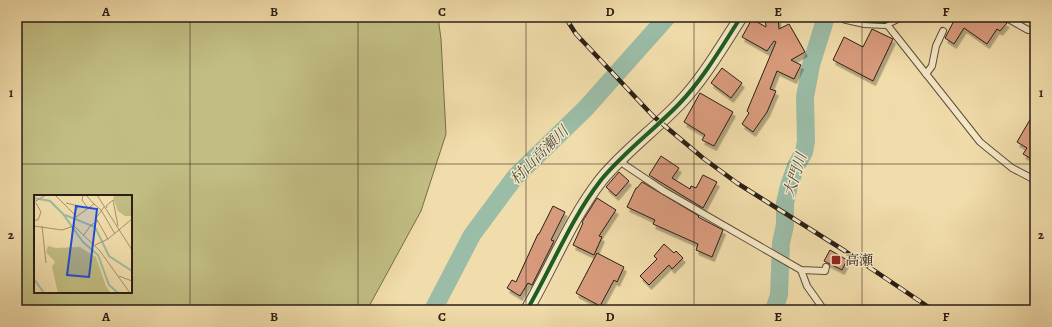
<svg xmlns="http://www.w3.org/2000/svg" width="1052" height="327" font-family="Alegreya,'Noto Serif JP',serif">
<style>
.green{fill:#c2be83;stroke:#766e4c;fill-rule:evenodd}
.lines{fill:none;stroke-linecap:round;stroke-linejoin:round}
.river{stroke:#9bbca6;stroke-width:18}
.building{fill:#d99b7d;stroke:#2b1f16;filter:url(#shadow)}
.service-casing{stroke:#5c4e3b;stroke-width:8}
.minor-casing{stroke:#5c4e3b;stroke-width:14}
.service{stroke:#f6e9c8;stroke-width:6}
.minor{stroke:#f6e9c8;stroke-width:12}
.rail-casing{stroke:#2b1f16;stroke-width:4.5}
.rail{stroke:#f6e9c8;stroke-width:3;stroke-dasharray:9;stroke-linecap:butt}
.cycleway-casing{stroke:#f6e9c8;stroke-width:6}
.cycleway{stroke:#1b5e20;stroke-width:4}
.grid{fill:none;stroke:#2b1f16;stroke-width:1;stroke-opacity:0.55}
.poi-dot{fill:#8f2418;stroke:#f6e9c8;stroke-width:1.5}
.labels{text-anchor:middle;stroke-width:3;stroke-linejoin:round;paint-order:stroke}
.poi-label{font-size:14px;fill:#2b1f16;stroke:#f6e9c8;text-anchor:start}
.water-label{font-size:15px;font-style:italic;fill:#4d4e41;stroke:#f6e9c8}
.inset-river{fill:none;stroke:#9bbca6;stroke-width:2}
.inset-road{fill:none;stroke:#a2916f;stroke-width:1}
.view{fill:#1d4ed8;fill-opacity:0.15;stroke:#1d4ed8;stroke-width:2}
.inset-edge{fill:none;stroke:#2b1f16;stroke-width:2}
.neatline{fill:none;stroke:#2b1f16;stroke-width:1.5}
.grid-label{font-size:13px;text-anchor:middle;font-weight:bold;fill:#2b1f16}
</style>
<defs>
<filter id="shadow"><feDropShadow dx="2.5" dy="4.5" stdDeviation="0" flood-color="#0004"/></filter>
</defs>
<rect width="100%" height="100%" fill="#f1ddab"/>
<filter id="stains"><feTurbulence type="fractalNoise" baseFrequency=".005" numOctaves="4"/><feColorMatrix values="0 0 0 0 .2 0 0 0 0 .09 0 0 0 0 .02 0 0 0 .5 -.17"/></filter>
<radialGradient id="worn" r=".72"><stop offset=".6" stop-color="#630" stop-opacity="0"/><stop offset="1" stop-color="#630" stop-opacity=".3"/></radialGradient>
<!-- green -->
<path class="green" d="M 17,17 L 438,17 L 441,39 L 446,134 L 421,211 L 367,310 L 17,310 ZM 35,196 L 131,196 L 131,292 L 35,292 Z"/>
<g class="lines">
<!-- river -->
<g class="river">
<polyline points="433,310 472,235 515,177 586,108 667,17"/>
<polyline points="774,310 779,295 781,243 785,225 785,203 789,186 796,166 804,152 806,141 805,97 811,65 826,17"/>
</g>
</g>
<!-- building -->
<g class="building">
<polygon points="765,17 778,17 779,29 789,24 805,52 791,60 801,65 794,79 777,71 770,89 776,91 767,112 753,132 742,124 749,113 747,111 776,42 774,41 767,51 742,37 752,19 766,27"/>
<polygon points="956,17 1001,17 1001,20 1007,23 1000,31 997,29 987,44 964,28 954,44 945,38"/>
<polygon points="872,29 893,39 873,81 833,60 844,37 863,47"/>
<polygon points="722,68 742,83 731,98 711,83"/>
<polygon points="700,93 733,112 714,146 702,140 705,135 684,122"/>
<polygon points="1035,111 1035,161 1023,154 1027,148 1017,142"/>
<polygon points="661,156 679,168 672,178 690,189 691,186 696,188 703,175 717,182 703,208 649,175"/>
<polygon points="619,172 629,181 616,196 606,187"/>
<polygon points="642,182 699,216 698,217 723,230 712,257 696,250 698,244 653,224 655,220 627,207 636,188 637,188"/>
<polygon points="597,198 616,210 599,236 602,237 594,255 573,245 583,223 582,222"/>
<polygon points="553,206 565,212 551,240 554,241 532,285 528,283 520,296 507,288 512,280 516,282 538,234 539,234"/>
<polygon points="664,244 674,253 676,251 683,258 672,269 669,265 649,285 640,276 657,259 654,256"/>
<polygon points="830,250 847,260 842,270 824,261"/>
<polygon points="597,253 624,267 617,282 614,280 600,306 576,293"/>
</g>
<g class="lines">
<!-- service casing -->
<g class="service-casing">
<g id="service">
<polyline points="1005,17 1028,30 1035,30"/>
<polyline points="885,22 980,142 1012,168 1035,180"/>
<polyline points="926,74 932,66 936,46 943,31"/>
<polyline points="619,161 664,191 801,270 825,271 826,267"/>
<polyline points="801,270 807,286 824,310"/>
</g>
</g>
<!-- minor casing -->
<g class="minor-casing">
<g id="minor">
<polyline points="846,17 864,21 885,22 895,17"/>
<path d="M 527,310 C 552,267 570,220 601,180 C 624,152 654,130 679,104 C 704,78 722,46 741,17"/>
</g>
</g>
<!-- service -->
<use href="#service" class="service"/>
<!-- minor -->
<use href="#minor" class="minor"/>
<!-- rail casing -->
<g class="rail-casing">
<polyline id="rail" points="565,17 576,34 653,116 703,158 737,183 845,251 933,310"/>
</g>
<!-- rail -->
<use href="#rail" class="rail"/>
<!-- cycleway casing -->
<g class="cycleway-casing">
<g id="cycleway">
<polyline points="846,17 864,21 885,22 895,17"/>
<path d="M 527,310 C 552,267 570,220 601,180 C 624,152 654,130 679,104 C 704,78 722,46 741,17"/>
</g>
</g>
<!-- cycleway -->
<use href="#cycleway" class="cycleway"/>
</g>
<!-- grid -->
<path class="grid" d="M 190,17 L 190,310M 358,17 L 358,310M 526,17 L 526,310M 694,17 L 694,310M 862,17 L 862,310M 17,164 L 1035,164"/>
<!-- markers -->
<rect class="poi-dot" x="831" y="255" width="10" height="10" rx="2"/>
<g class="labels">
<!-- poi labels -->
<g class="poi-label">
<text x="845" y="265">高瀬</text>
</g>
<!-- water labels -->
<g class="water-label">
<text transform="translate(539 155) rotate(-45)" y="5">村山高瀬川</text>
<text transform="translate(795 175) rotate(-72)" y="5">大門川</text>
</g>
</g>
<!-- overview -->
<g transform="translate(34 195)">
<rect width="98" height="98" fill="#f1ddab"/>
<path d="M 81,0 L 98,0 L 98,21 L 91,21 L 84,16 L 79,3 ZM 14,51 L 22,53 L 46,52 L 62,62 L 72,91 L 77,98 L 24,98 L 18,72 L 21,67 L 12,57 Z" fill="#c2be83"/>
<path class="inset-river" d="M 0,3 L 16,6 L 29,19 L 49,47 L 64,60 L 75,90 L 84,98M 31,20 L 61,32 L 75,61 L 98,76M 0,84 L 10,98"/>
<path class="inset-road" d="M 21,0 L 41,20 L 40,31 L 66,56 L 96,98M 49,0 L 48,5 L 54,13M 52,0 L 60,9M 63,0 L 98,55M 0,7 L 12,0M 32,8 L 44,11 L 40,19M 70,12 L 62,23 L 74,44 L 98,24M 73,13 L 72,11 L 79,5 L 84,31M 42,22 L 60,9 L 67,15 L 81,39M 0,25 L 4,25 L 7,17 L 2,8M 0,31 L 28,35 L 40,31M 8,31 L 12,68M 49,41 L 57,30 L 64,26M 61,50 L 74,44M 85,81 L 98,86"/>
<path class="view" d="M 42,11 L 63,14 L 55,82 L 33,80 Z"/>
<rect width="98" height="98" class="inset-edge"/>
</g>
<!-- margin -->
<rect width="1052" height="327" fill="none" stroke="#f1ddab" stroke-width="44"/>
<rect x="22" y="22" width="1008" height="283" class="neatline"/>
<g class="grid-label">
<text x="106" y="16">A</text>
<text x="274" y="16">B</text>
<text x="442" y="16">C</text>
<text x="610" y="16">D</text>
<text x="778" y="16">E</text>
<text x="946" y="16">F</text>
<text x="11" y="97">1</text>
<text x="1041" y="97">1</text>
<text x="11" y="239">2</text>
<text x="1041" y="239">2</text>
<text x="106" y="321">A</text>
<text x="274" y="321">B</text>
<text x="442" y="321">C</text>
<text x="610" y="321">D</text>
<text x="778" y="321">E</text>
<text x="946" y="321">F</text>
</g>
<rect width="100%" height="100%" filter="url(#stains)"/>
<rect width="100%" height="100%" fill="url(#worn)"/>
</svg>
